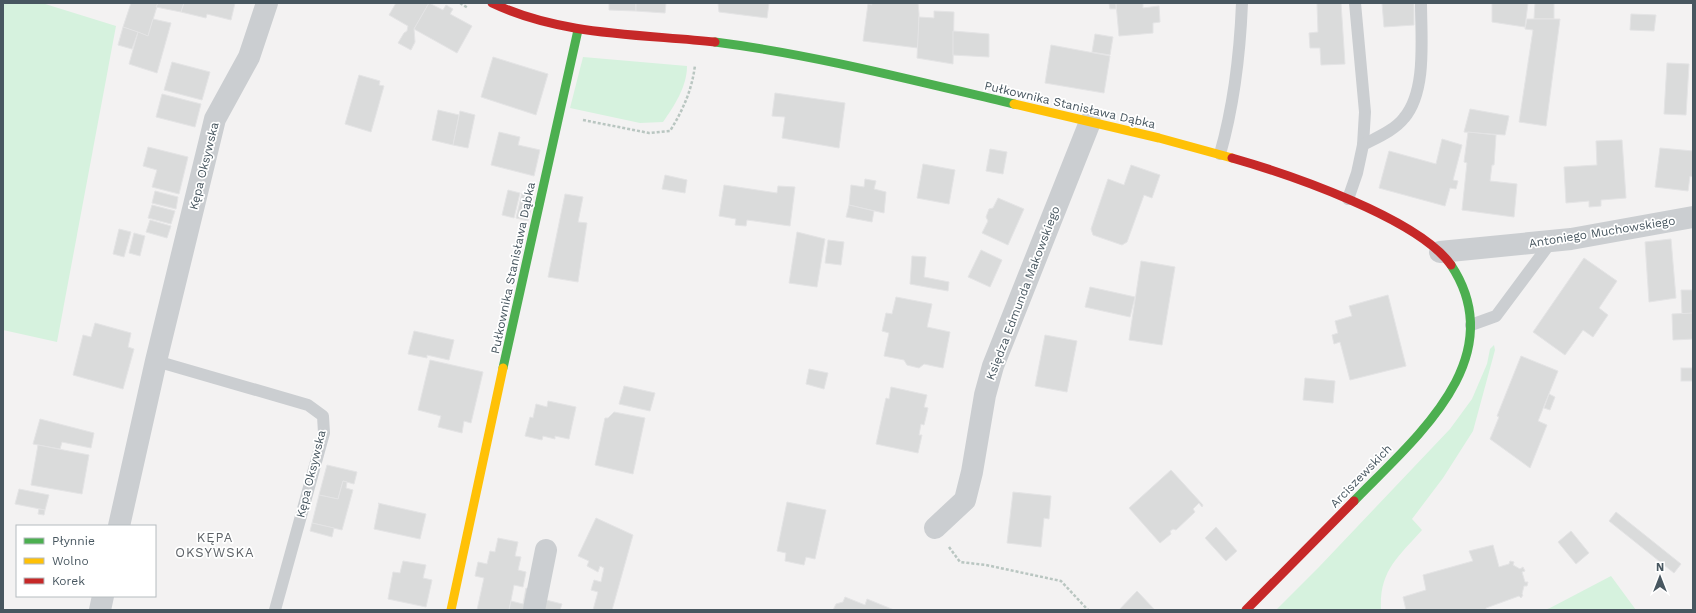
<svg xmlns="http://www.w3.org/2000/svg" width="1696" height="613" font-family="'Work Sans',sans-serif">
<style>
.green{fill:#d6f2de}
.building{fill:#dadbdb;stroke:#e4e4e5}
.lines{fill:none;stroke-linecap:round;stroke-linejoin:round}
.path{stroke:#b9c6c1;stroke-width:2.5;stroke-dasharray:3 2;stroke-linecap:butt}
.lane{stroke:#cbced1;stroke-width:12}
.street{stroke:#cbced1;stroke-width:22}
.fast{stroke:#4caf50;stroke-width:9}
.slow{stroke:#ffc107;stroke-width:9}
.jam{stroke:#c62828;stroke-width:9}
.labels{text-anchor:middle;stroke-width:3.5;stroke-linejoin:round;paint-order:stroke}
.street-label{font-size:12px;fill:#485760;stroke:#fff}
.neighbourhood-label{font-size:13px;letter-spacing:1px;fill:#5d6267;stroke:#fff}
</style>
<rect width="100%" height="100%" fill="#f3f2f2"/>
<!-- green -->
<g class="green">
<polygon points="3,3 42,3 116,26 57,342 3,330"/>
<path d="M 583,57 L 687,66 C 687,87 674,106 663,122 L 640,123 L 570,108 Z"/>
<path d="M 1494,345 L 1495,350 L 1473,431 L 1443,478 L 1412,519 L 1422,530 C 1398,557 1379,571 1381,610 L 1276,610 L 1319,567 L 1450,429 L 1472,399 L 1487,364 L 1490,349 Z"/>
<polygon points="1611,576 1636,610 1544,610 1550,608"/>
</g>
<!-- building -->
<g class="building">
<polygon points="131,3 158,3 148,36 123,27"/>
<polygon points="158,3 184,3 181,12 156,7"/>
<polygon points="184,3 235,3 231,20 207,14 206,18 181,12"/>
<polygon points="396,3 429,3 414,29 415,42 411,50 398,43 404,33 407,31 408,26 389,15"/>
<polygon points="429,3 443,10 446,5 453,9 450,14 472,26 457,53 414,29"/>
<polygon points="609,3 636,3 636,11 609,10"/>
<polygon points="636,3 666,3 665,13 636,11"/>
<polygon points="718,3 769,3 767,18 719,12"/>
<polygon points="871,3 918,3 919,14 918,48 863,41 868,4 872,5"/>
<polygon points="1109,3 1116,3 1116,9 1110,9"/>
<polygon points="1116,3 1143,3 1143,8 1159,6 1160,22 1153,23 1153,33 1119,36"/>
<polygon points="1317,3 1341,3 1345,64 1321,65 1320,48 1310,48 1309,33 1318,32"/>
<polygon points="1382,3 1414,3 1414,25 1384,27"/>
<polygon points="1492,3 1528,3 1525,27 1492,22"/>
<polygon points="1535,3 1554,3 1554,19 1534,19"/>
<polygon points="934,11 954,12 953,64 917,58 919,17 934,18"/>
<polygon points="1631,14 1656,15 1654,31 1630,30"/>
<polygon points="153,19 171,23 157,73 129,64 138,32 148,36"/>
<polygon points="1527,19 1560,19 1546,126 1519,122 1533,30 1525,29"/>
<polygon points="123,27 138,32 132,49 118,45"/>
<polygon points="953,31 989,34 989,57 953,55"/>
<polygon points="1095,34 1113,37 1110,55 1092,52"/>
<polygon points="1051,45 1110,56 1104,93 1045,83"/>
<polygon points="493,57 548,74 536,115 481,97"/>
<polygon points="172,62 210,72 202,100 164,90"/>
<polygon points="1667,63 1689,64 1686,115 1664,114"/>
<polygon points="359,75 380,81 379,85 384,86 371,132 345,124"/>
<polygon points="775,93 845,103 839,148 782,138 785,117 772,116"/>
<polygon points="162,94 201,104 195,127 156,117"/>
<polygon points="1470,109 1509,116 1505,135 1464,132"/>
<polygon points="438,110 459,115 453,145 432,140"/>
<polygon points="460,111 475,115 468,148 453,145"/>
<polygon points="499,132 520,137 518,145 540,150 534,176 491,165"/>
<polygon points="1468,132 1496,135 1494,165 1492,165 1490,181 1517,184 1514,217 1462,210 1467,163 1464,162"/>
<polygon points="1442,139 1462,145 1453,180 1458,181 1456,189 1450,188 1445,206 1379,188 1389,151 1436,164"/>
<polygon points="1622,140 1626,198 1601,200 1601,206 1589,207 1589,201 1566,203 1564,167 1597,165 1596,141"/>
<polygon points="148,147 188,157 179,194 152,187 157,170 143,166"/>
<polygon points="1660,148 1693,151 1693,177 1690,176 1688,191 1655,187"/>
<polygon points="990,149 1007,152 1003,174 986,171"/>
<polygon points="923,164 955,170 949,204 917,198"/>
<polygon points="1131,165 1160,175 1152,198 1144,195 1127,242 1122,245 1093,235 1091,229 1108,179 1124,185"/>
<polygon points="665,175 687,180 685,193 662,189"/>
<polygon points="865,179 876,181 874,189 886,192 884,213 849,205 851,185 864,187"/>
<polygon points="724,185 777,193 778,186 795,187 790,226 747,220 746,226 735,225 736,219 719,216"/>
<polygon points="508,190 520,193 514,218 502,215"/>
<polygon points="155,191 178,197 176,209 152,203"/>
<polygon points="522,193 534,196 528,221 516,218"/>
<polygon points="565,194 583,197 578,222 587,223 578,282 548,277"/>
<polygon points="998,198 1024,209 1008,245 982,233 988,221 986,217 989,209 993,208"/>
<polygon points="152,205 175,211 171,224 148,218"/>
<polygon points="849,205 874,211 872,222 846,217"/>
<polygon points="150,220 171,226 167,238 146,232"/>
<polygon points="119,229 131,232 124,257 113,254"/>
<polygon points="797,232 825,239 817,287 789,283"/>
<polygon points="134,233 145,236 140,256 129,253"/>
<polygon points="1671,239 1676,298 1649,302 1645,242"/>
<polygon points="828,240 844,242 841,265 825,263"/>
<polygon points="981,250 1002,260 990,287 968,277"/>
<polygon points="912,256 926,257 924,277 949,282 948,291 910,284"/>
<polygon points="1584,258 1617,281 1599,308 1608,315 1593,337 1583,330 1565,355 1533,332"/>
<polygon points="1141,261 1175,267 1162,345 1129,340"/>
<polygon points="1090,287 1135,297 1130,317 1085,307"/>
<polygon points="1681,290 1693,290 1693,313 1682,314"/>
<polygon points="1388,295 1406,366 1350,380 1340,342 1334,344 1332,335 1338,333 1335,321 1352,316 1349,306"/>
<polygon points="896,297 932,304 927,327 950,332 943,368 924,364 919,368 907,365 904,360 884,356 889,333 882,331 886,313 892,314"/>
<polygon points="1693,313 1693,339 1673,340 1672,314"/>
<polygon points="95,323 131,333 128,347 134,349 123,389 73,375 83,335 91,337"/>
<polygon points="414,331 454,340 449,360 427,355 427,358 408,354"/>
<polygon points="1045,335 1077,341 1067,392 1035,386"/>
<polygon points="1521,356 1558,371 1538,421 1547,425 1530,468 1490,439 1499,417 1497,416"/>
<polygon points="430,360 483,372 471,423 464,421 462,433 438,427 441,416 418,410"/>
<rect x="1681" y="368" width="12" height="13"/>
<polygon points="809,369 828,373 824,389 806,384"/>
<polygon points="1305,378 1335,381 1333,403 1303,400"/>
<polygon points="624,386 655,393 650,411 619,404"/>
<polygon points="891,387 927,395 924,407 928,408 924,425 921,424 919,435 922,435 918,453 876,444 886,398 889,399"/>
<polygon points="1549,394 1555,397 1550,410 1544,408"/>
<polygon points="548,401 576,407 569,439 555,436 555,439 543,436 542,440 525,436 530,417 533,418 536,404 547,407"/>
<polygon points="614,412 645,418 633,474 595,465 605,418 608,418"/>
<polygon points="40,419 94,433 91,448 62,442 60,449 33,444"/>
<polygon points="38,445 89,455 82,494 31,485"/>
<polygon points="327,465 357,472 354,484 343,481 338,499 319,495"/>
<polygon points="1171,470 1203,505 1202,507 1199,503 1193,509 1195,512 1176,530 1173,529 1170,531 1171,534 1160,543 1129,508"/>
<polygon points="343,481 347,482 346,488 353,490 342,530 312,523 319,495 338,499"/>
<polygon points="19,489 49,495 45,510 15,504"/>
<polygon points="1013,492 1051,496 1049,519 1044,518 1041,547 1007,543"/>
<polygon points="787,502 826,510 815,559 806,557 804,565 785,561 786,553 777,551"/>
<polygon points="378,503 426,514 420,539 374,529 379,504"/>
<polygon points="39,509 45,510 44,515 38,514"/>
<polygon points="1616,512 1681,564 1674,573 1609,521"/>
<polygon points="596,518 633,535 612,610 593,610 598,592 591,590 594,580 601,582 604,568 600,566 598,572 587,566 589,561 578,556"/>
<polygon points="312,523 334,528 332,537 310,531"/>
<polygon points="1216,527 1237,551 1226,561 1205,538"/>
<polygon points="1571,531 1589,553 1576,564 1558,542"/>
<polygon points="498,538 518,542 515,556 521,557 518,570 526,572 523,587 514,585 509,610 477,610 484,578 475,576 478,562 487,564 490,551 495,552"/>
<polygon points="1493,545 1499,567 1509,564 1510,561 1514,562 1513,565 1520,569 1523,567 1525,571 1522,572 1525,582 1528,582 1527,586 1524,586 1522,594 1523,595 1521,598 1519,596 1486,608 1486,610 1406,610 1403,597 1426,590 1423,575 1473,561 1469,551"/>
<polygon points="403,561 426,565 423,578 432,580 426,607 388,599 393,572 400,573"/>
<polygon points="526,588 531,590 527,610 509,610 511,601 523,604"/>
<polygon points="1137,591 1154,609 1119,610"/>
<polygon points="845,597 865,605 867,599 894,610 833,610 836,604 843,602"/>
<polygon points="546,600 562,604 560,610 543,610"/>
</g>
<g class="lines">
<!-- path -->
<g class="path">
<polyline points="460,3 468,8"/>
<path d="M 583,120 L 649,133 L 670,131 C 683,110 692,90 695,65"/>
<polyline points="949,547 960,562 986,565 1061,581 1088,610"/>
</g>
<!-- lane -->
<g class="lane">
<polyline points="1355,3 1365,112 1363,145"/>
<path d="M 1220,154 C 1234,105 1240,53 1242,3"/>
<path d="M 1348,199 L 1357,173 L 1363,145 C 1376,138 1395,130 1404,118 C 1427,91 1421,38 1421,3"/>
<polyline points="1471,325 1496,316 1551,242"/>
<polyline points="156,361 308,405 323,416 324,433 275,610"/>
</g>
<!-- street -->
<g class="street">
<polyline points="1440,252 1571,239 1693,217"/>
<polyline points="119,526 156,361 215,119 249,57 267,3"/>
<polyline points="935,528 965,500 972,472 985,395 993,366 1090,122"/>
<polyline points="100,610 103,596"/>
<polyline points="534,610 546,550"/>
</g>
<!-- fast -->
<g class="fast">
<path d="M 715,42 C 816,55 915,81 1014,104"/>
<polyline points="503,368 578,30"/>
<path d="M 1354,501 C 1414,439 1513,359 1451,265"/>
</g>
<!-- slow -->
<g class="slow">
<polyline points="1014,104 1159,138 1232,158"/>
<polyline points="451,610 503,368"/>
</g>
<!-- jam -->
<g class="jam">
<path d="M 492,3 C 561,36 640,34 715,42"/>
<path d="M 1232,158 C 1288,174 1418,218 1451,265"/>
<polyline points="1246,610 1354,501"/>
</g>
</g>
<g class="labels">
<!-- street labels -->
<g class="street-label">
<text transform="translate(1070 105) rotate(13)" y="4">Pułkownika Stanisława Dąbka</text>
<text transform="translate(204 166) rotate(-76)" y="4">Kępa Oksywska</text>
<text transform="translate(1602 232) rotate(-9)" y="4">Antoniego Muchowskiego</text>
<text transform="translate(513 268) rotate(-78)" y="4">Pułkownika Stanisława Dąbka</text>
<text transform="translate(1023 293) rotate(-69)" y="4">Księdza Edmunda Makowskiego</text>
<text transform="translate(311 474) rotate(-76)" y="4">Kępa Oksywska</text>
<text transform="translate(1361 476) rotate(-46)" y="4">Arciszewskich</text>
</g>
<!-- neighbourhood labels -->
<g class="neighbourhood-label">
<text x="215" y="542">KĘPA<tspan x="215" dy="15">OKSYWSKA</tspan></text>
</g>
</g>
<!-- border -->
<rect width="1696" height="613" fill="none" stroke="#485760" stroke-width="8"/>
<!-- legend -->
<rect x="16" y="525" width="140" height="72" fill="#ffffff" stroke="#b6bcbf"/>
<rect x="24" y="538" width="20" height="6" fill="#4caf50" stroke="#b6bcbf"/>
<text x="52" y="545" font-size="12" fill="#485760">Płynnie</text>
<rect x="24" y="558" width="20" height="6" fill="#ffc107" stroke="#b6bcbf"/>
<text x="52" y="565" font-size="12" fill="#485760">Wolno</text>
<rect x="24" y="578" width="20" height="6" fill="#c62828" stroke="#b6bcbf"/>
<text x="52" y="585" font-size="12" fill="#485760">Korek</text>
<!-- north arrow -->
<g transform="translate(1660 577)" stroke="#ffffff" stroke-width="3" paint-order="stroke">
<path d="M0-3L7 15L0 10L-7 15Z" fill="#485760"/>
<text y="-6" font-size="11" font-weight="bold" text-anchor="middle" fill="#485760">N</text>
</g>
</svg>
